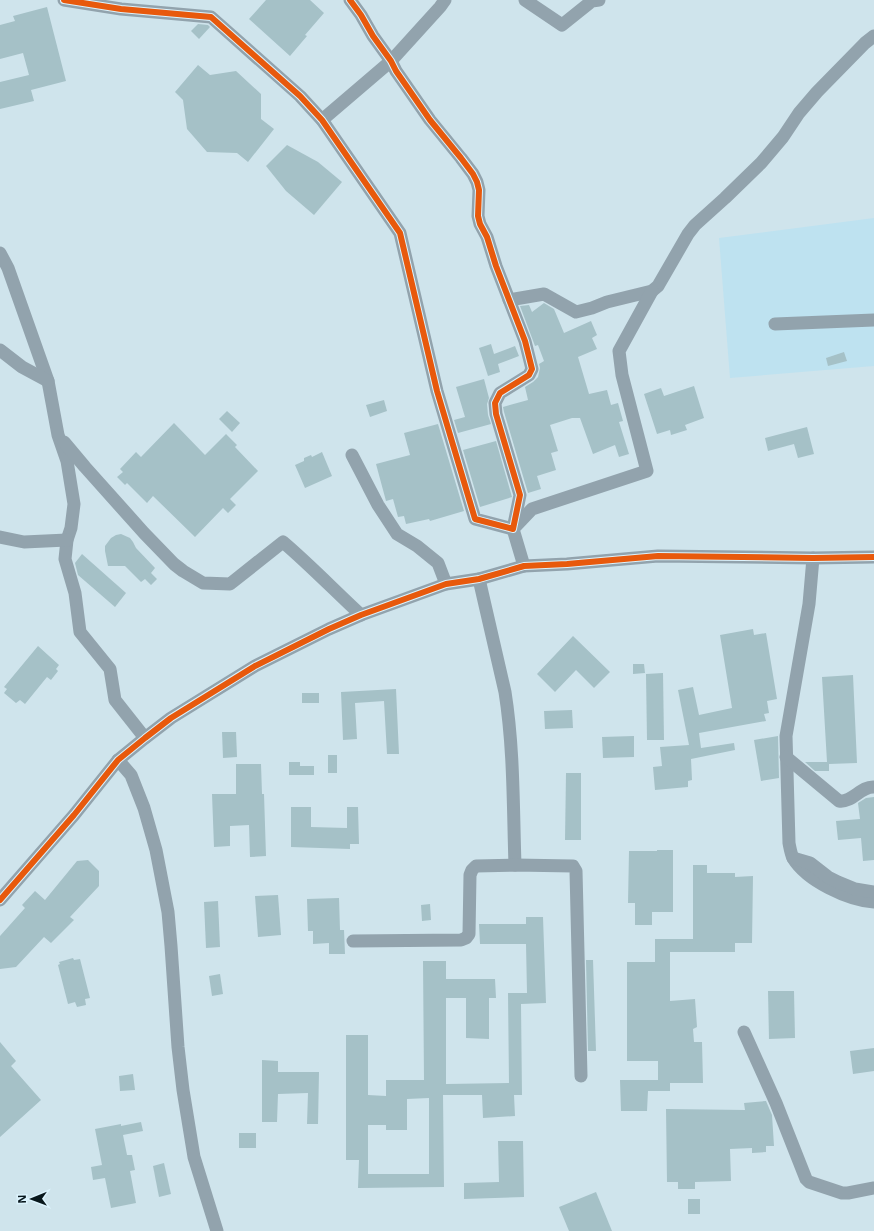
<svg xmlns="http://www.w3.org/2000/svg" width="874" height="1231" font-family="'Open Sans',sans-serif">
<style>
.built{fill:#bee2f0}
.building{fill:#a5c1c7;fill-rule:evenodd}
.lines{fill:none;stroke-linecap:round;stroke-linejoin:round}
.minor{stroke:#92a3ad;stroke-width:13}
.cycleway-casing{stroke:#dcf3fd;stroke-width:8}
.cycleway{stroke:#e8590c;stroke-width:6}
</style>
<rect width="100%" height="100%" fill="#cfe4ec"/>
<!-- built -->
<polygon class="built" points="874,218 874,366 730,378 719,238"/>
<!-- building -->
<g class="building">
<polygon points="266,0 310,0 324,13 305,35 307,36 290,56 249,19"/>
<polygon points="47,7 66,81 31,90 34,101 0,109 0,82 29,75 23,53 0,59 0,25 15,21 13,16"/>
<polygon points="198,24 208,25 210,27 199,39 191,31"/>
<polygon points="198,65 210,75 236,71 261,94 261,119 274,129 248,162 237,153 207,152 187,129 183,100 175,92"/>
<polygon points="287,145 318,162 342,182 314,215 286,191 266,166"/>
<polygon points="544,303 554,309 564,333 591,321 597,335 592,338 597,349 578,357 589,394 607,390 611,405 618,403 623,421 619,422 629,454 619,457 615,445 593,454 580,418 572,418 550,425 558,451 551,453 556,470 537,476 541,489 528,493 504,412 503,407 528,400 525,387 533,382 538,377 540,368 539,364 544,361 538,345 535,346 520,306 529,305 532,312"/>
<polygon points="491,344 494,354 515,346 519,356 498,364 500,372 488,376 479,348"/>
<polygon points="844,352 847,361 828,366 826,358"/>
<polygon points="484,379 489,398 487,404 488,415 491,424 458,433 454,420 465,417 456,387"/>
<polygon points="694,386 704,418 685,425 687,430 671,435 670,430 657,434 644,394 661,388 664,396"/>
<polygon points="384,400 387,411 370,417 366,405"/>
<polygon points="227,411 240,423 232,432 219,419"/>
<polygon points="174,423 205,455 226,434 237,445 235,447 258,471 230,499 236,505 228,513 223,508 195,537 153,496 147,503 127,483 125,485 117,477 123,472 120,469 136,452 141,457"/>
<polygon points="438,424 464,511 430,521 429,519 406,524 404,516 398,517 393,499 386,501 376,464 410,455 404,433"/>
<polygon points="807,427 814,454 798,458 794,444 768,451 765,438"/>
<polygon points="496,441 512,497 480,507 463,450"/>
<polygon points="322,452 332,476 305,488 295,465 304,461 304,458 311,455 312,457"/>
<polygon points="121,534 130,538 133,542 136,548 155,568 151,573 157,579 151,585 145,579 141,582 125,566 108,566 105,551 105,546 111,538 116,535"/>
<polygon points="82,554 126,593 115,607 78,575 75,563"/>
<polygon points="753,629 754,635 766,633 777,699 767,701 769,713 764,714 766,721 699,733 701,748 734,743 735,750 691,759 692,780 688,781 688,787 655,790 653,767 662,766 660,747 689,745 678,690 693,687 699,715 732,708 720,635"/>
<polygon points="573,636 610,672 594,688 576,670 555,692 537,674"/>
<polygon points="38,646 59,665 56,669 58,671 51,680 47,677 25,704 20,700 16,703 4,693 7,689 4,687"/>
<polygon points="633,664 644,664 645,673 633,674"/>
<polygon points="663,673 664,740 647,740 646,674"/>
<polygon points="853,675 857,763 829,764 829,771 815,771 805,762 827,762 822,677"/>
<polygon points="396,689 399,754 387,754 384,701 355,703 357,739 343,740 341,692"/>
<rect x="302" y="693" width="17" height="10"/>
<polygon points="572,710 573,728 545,729 544,711"/>
<polygon points="222,732 236,732 237,757 223,758"/>
<polygon points="634,736 634,757 603,758 602,737"/>
<polygon points="778,736 779,778 761,781 754,740"/>
<rect x="328" y="755" width="9" height="18"/>
<polygon points="289,762 300,762 300,766 314,766 314,775 289,775"/>
<polygon points="236,764 261,764 262,794 264,794 266,856 250,857 249,825 230,826 230,846 214,847 212,794 236,794"/>
<polygon points="566,773 581,773 581,840 565,840"/>
<polygon points="874,797 874,860 863,861 861,838 838,840 836,821 860,819 858,803 866,798"/>
<polygon points="291,807 311,807 311,827 347,828 347,807 358,807 359,844 350,844 350,849 291,847"/>
<polygon points="657,850 673,850 673,912 652,912 652,925 635,925 635,903 628,903 629,851 657,851"/>
<polygon points="88,860 99,871 99,886 70,917 74,920 51,943 44,937 16,967 0,969 0,936 25,908 22,905 35,891 45,900 77,861"/>
<polygon points="693,865 707,865 707,873 735,873 735,877 753,876 752,943 735,943 735,952 670,952 670,1001 695,999 697,1027 693,1029 694,1042 702,1042 703,1083 670,1083 670,1091 648,1091 647,1111 621,1111 620,1080 658,1080 658,1061 627,1061 627,962 655,962 655,939 693,939"/>
<polygon points="278,895 281,935 258,937 255,896"/>
<polygon points="339,898 340,930 344,930 345,954 329,954 329,943 313,944 313,931 308,931 307,899"/>
<polygon points="218,901 220,947 206,948 204,902"/>
<polygon points="430,904 431,920 422,921 421,905"/>
<path d="M 526,917 L 543,917 L 546,1003 L 521,1004 L 522,1095 L 514,1095 L 515,1116 L 483,1118 L 482,1095 L 443,1095 L 444,1187 L 358,1188 L 359,1160 L 346,1160 L 346,1035 L 368,1035 L 368,1095 L 386,1096 L 386,1080 L 424,1080 L 423,961 L 446,961 L 446,979 L 495,979 L 496,998 L 489,998 L 489,1039 L 466,1038 L 466,998 L 446,998 L 446,1084 L 509,1083 L 508,993 L 527,993 L 526,944 L 480,944 L 479,924 L 526,924 ZM 429,1098 L 429,1174 L 368,1174 L 368,1125 L 386,1125 L 386,1130 L 407,1130 L 407,1099 Z"/>
<polygon points="73,958 74,960 80,959 90,998 85,999 86,1005 77,1007 75,1002 68,1004 58,965 60,964 59,962"/>
<polygon points="586,960 593,960 596,1051 588,1051"/>
<polygon points="220,974 223,994 212,996 209,976"/>
<polygon points="768,991 794,991 795,1038 769,1039"/>
<polygon points="0,1042 16,1061 11,1066 41,1100 0,1137"/>
<polygon points="874,1048 874,1071 853,1074 850,1051"/>
<polygon points="262,1060 278,1061 278,1072 319,1072 318,1124 307,1124 308,1093 278,1094 277,1122 262,1122"/>
<polygon points="133,1074 135,1090 120,1091 119,1076"/>
<polygon points="766,1101 772,1115 774,1146 766,1146 766,1152 752,1153 752,1148 730,1149 731,1181 695,1182 695,1189 678,1189 678,1182 667,1182 666,1109 745,1110 744,1103"/>
<polygon points="141,1122 143,1131 123,1135 127,1155 132,1155 135,1170 130,1171 136,1203 111,1208 105,1178 93,1180 91,1167 102,1165 95,1129 121,1124 121,1126"/>
<rect x="239" y="1133" width="17" height="15"/>
<polygon points="498,1141 523,1141 524,1197 464,1199 464,1183 499,1182"/>
<polygon points="164,1163 171,1194 159,1197 153,1166"/>
<polygon points="596,1192 612,1231 569,1231 559,1207"/>
<rect x="688" y="1199" width="12" height="15"/>
</g>
<g class="lines">
<!-- minor -->
<g class="minor">
<polyline points="64,0 121,9 211,17 300,96 322,120 400,233 437,391 475,519 513,529 520,495 496,414 495,403 500,393 529,375 532,369 525,341 496,266 487,237 480,224 478,216 479,190 477,182 473,174 461,158 430,120 396,71 391,61 373,36 361,15 350,0"/>
<polyline points="525,0 562,25 592,1 599,0"/>
<polyline points="322,120 391,61 440,7 445,0"/>
<polyline points="0,253 8,268 48,381 58,435 67,461 74,504 71,528 67,540 65,559 75,593 80,632 110,669 115,700 145,738"/>
<polyline points="509,300 544,294 576,312 592,308 607,302 652,291 658,286 688,234 695,225 725,198 761,163 783,137 799,113 817,92 865,43 874,36"/>
<polyline points="775,324 874,320"/>
<polyline points="0,350 22,367 48,381"/>
<path d="M 64,442 L 85,467 L 144,533 L 174,564 L 183,571 L 203,583 L 230,584 L 283,542 C 310,565 335,591 361,615"/>
<polyline points="352,455 378,505 397,534 417,546 438,563 446,584"/>
<polyline points="0,537 24,542 67,540"/>
<path d="M 813,558 L 809,604 L 786,736 L 789,843 C 790,848 791,854 793,858 C 807,881 848,900 874,902"/>
<polyline points="524,566 513,529 532,509 647,471 622,375 619,351 652,291"/>
<path d="M 479,579 L 505,692 C 514,749 513,807 515,865"/>
<path d="M 786,757 L 839,801 C 852,803 861,786 874,787"/>
<polyline points="118,760 131,775 144,808 156,850 168,912 171,946 178,1047 183,1090 194,1157 217,1231"/>
<polyline points="793,858 810,863 828,877 838,882 855,889 874,892"/>
<polyline points="0,900 74,815 118,760 145,738 171,718 255,666 329,629 361,615 446,584 479,579 524,566 567,564 658,556 813,558 874,557"/>
<polyline points="353,941 461,940 466,938 469,934 470,875 472,870 476,866 515,865 573,866 576,871 581,1076"/>
<polyline points="744,1032 776,1103 806,1179 809,1182 842,1193 848,1193 874,1188"/>
</g>
<!-- cycleway casing -->
<g class="cycleway-casing">
<g id="cycleway">
<polyline points="64,0 121,9 211,17 300,96 322,120 400,233 437,391 475,519 513,529 520,495 496,414 495,403 500,393 529,375 532,369 525,341 496,266 487,237 480,224 478,216 479,190 477,182 473,174 461,158 430,120 396,71 391,61 373,36 361,15 350,0"/>
<polyline points="0,900 74,815 118,760 145,738 171,718 255,666 329,629 361,615 446,584 479,579 524,566 567,564 658,556 813,558 874,557"/>
</g>
</g>
<!-- cycleway -->
<use href="#cycleway" class="cycleway"/>
</g>
<!-- north arrow -->
<g transform="translate(32 1199) rotate(269)" stroke="#dcf3fd" stroke-width="3" paint-order="stroke">
<path d="M0-3L7 15L0 10L-7 15Z" fill="#08171c"/>
<text y="-6" font-size="11" font-weight="bold" text-anchor="middle" fill="#08171c">N</text>
</g>
</svg>
